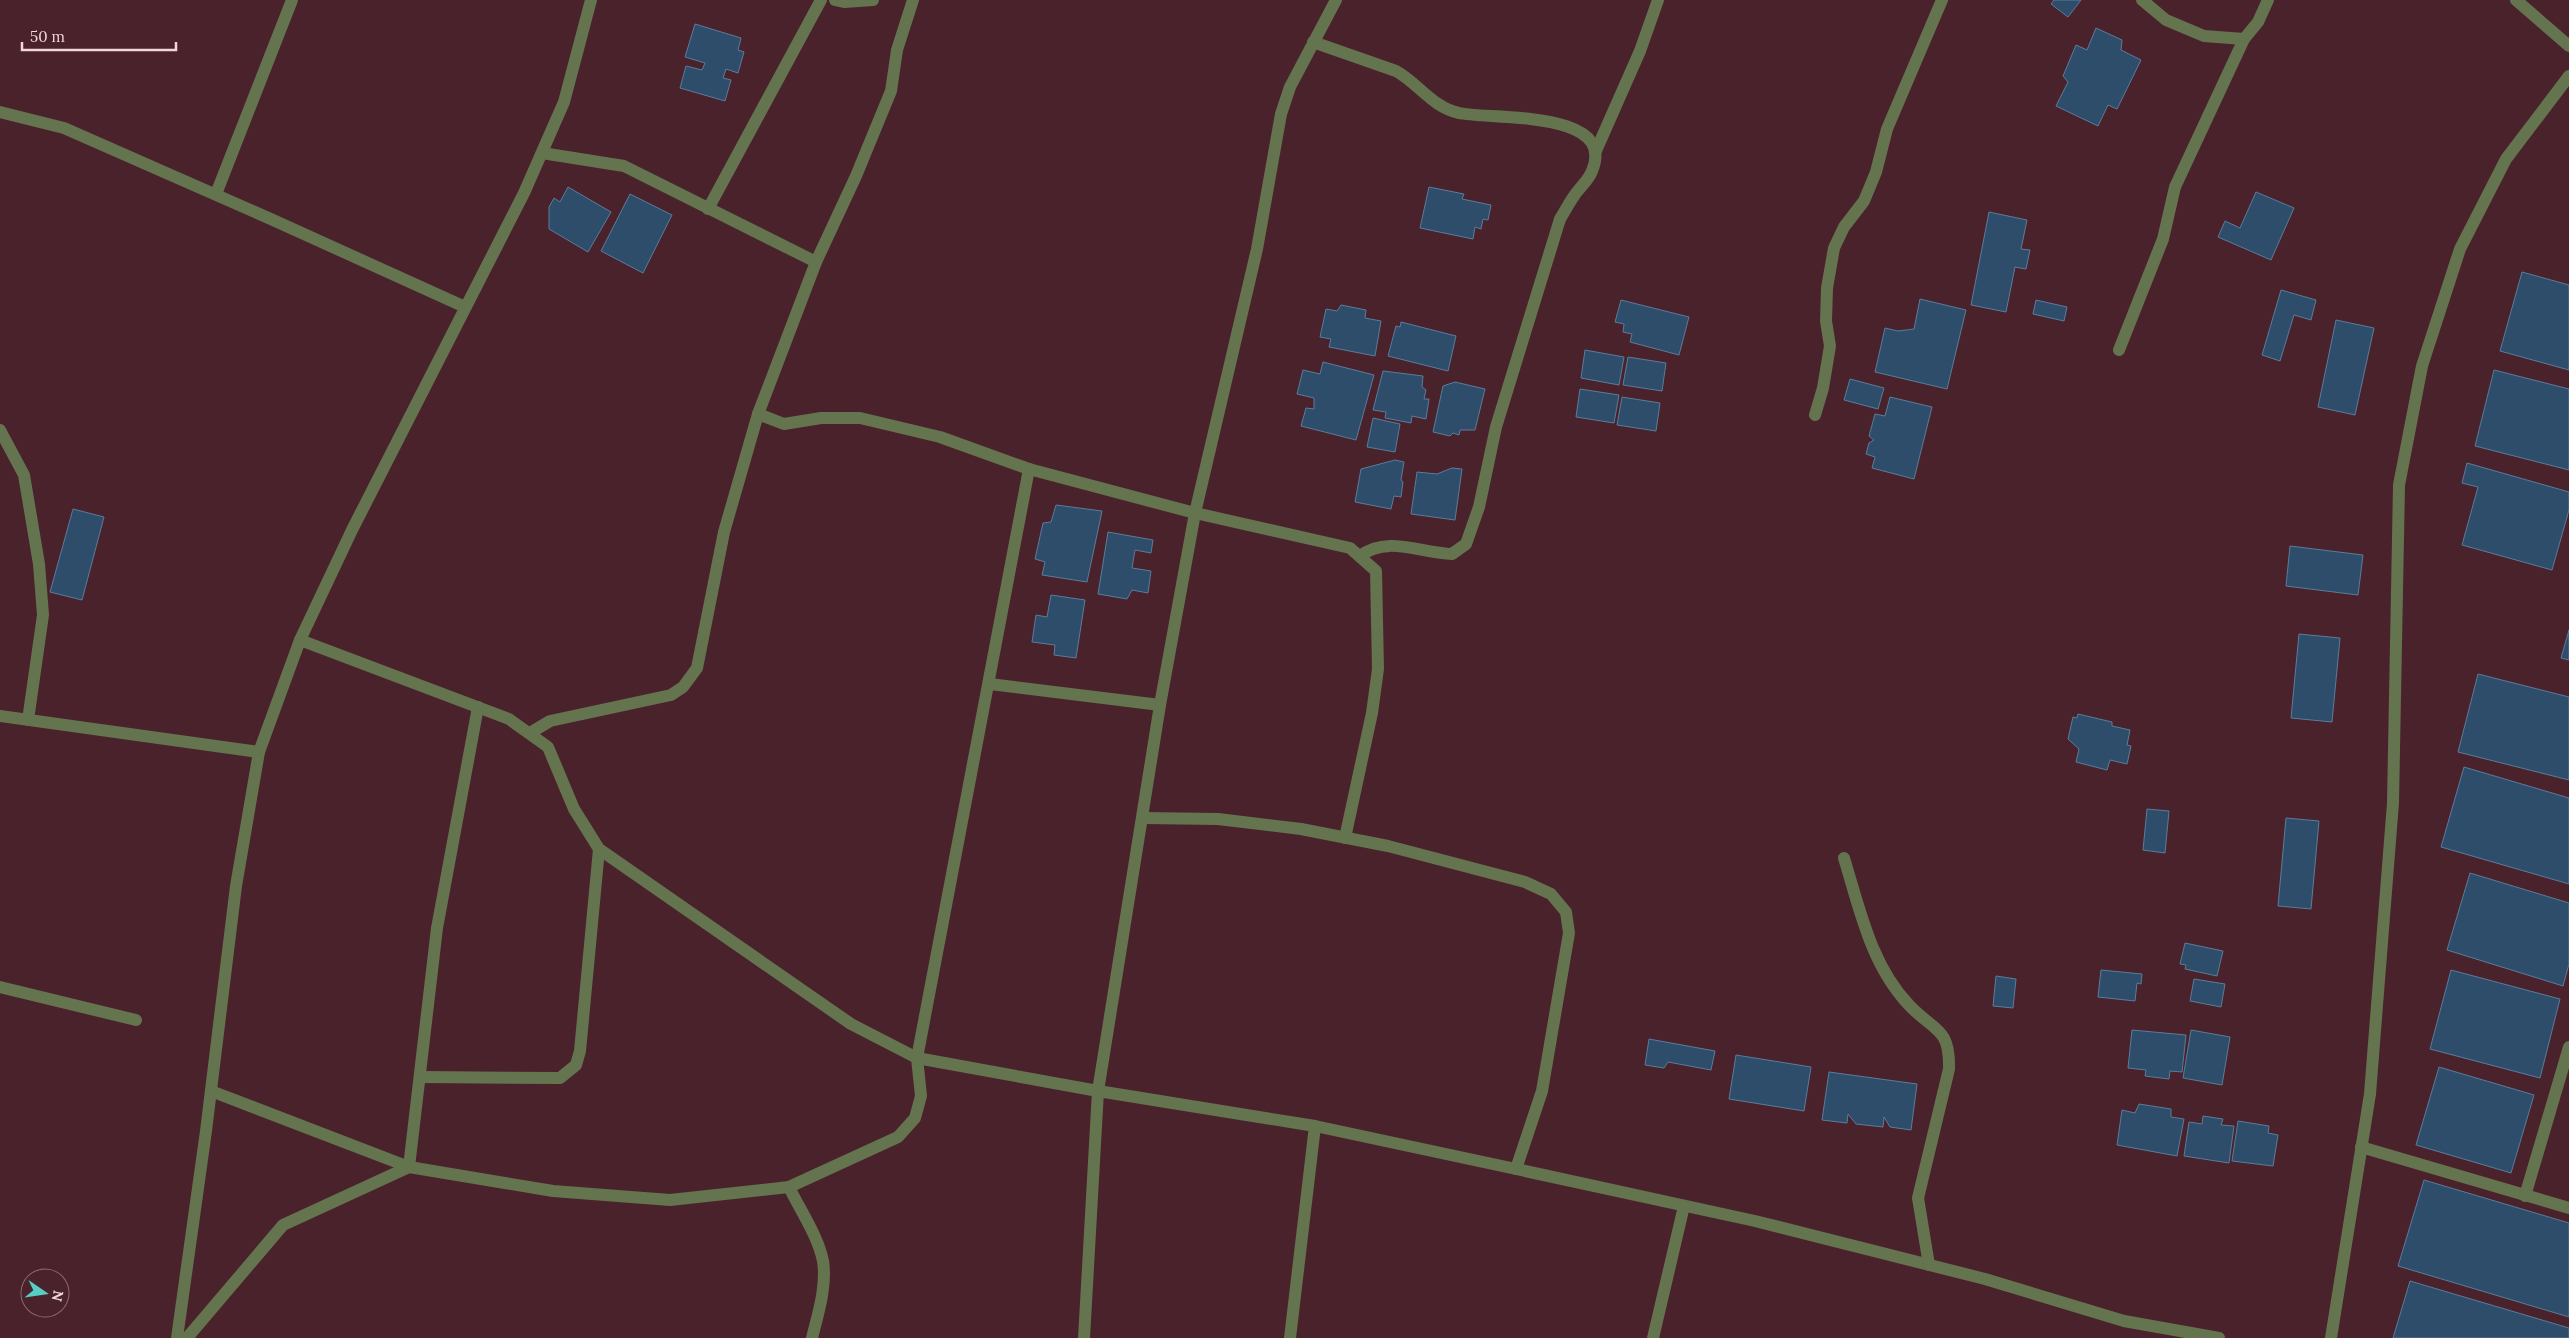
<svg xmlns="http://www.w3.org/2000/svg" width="2569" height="1338" font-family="Lora,serif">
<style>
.building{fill:#2e4d6a;stroke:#5b7c9b}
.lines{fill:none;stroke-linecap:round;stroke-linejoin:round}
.minor{stroke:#64744e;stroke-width:12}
</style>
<rect width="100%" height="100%" fill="#4a222b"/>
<!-- building -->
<g class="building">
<polygon points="2054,0 2081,0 2068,17 2051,4"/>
<polygon points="695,24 741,38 738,50 744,52 738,73 726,69 723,78 731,80 725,101 680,88 686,66 702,70 705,63 685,57"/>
<polygon points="2096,28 2122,40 2121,50 2141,60 2117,109 2108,105 2098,126 2056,106 2068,82 2063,76 2076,45 2087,50"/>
<polygon points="568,187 611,212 588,252 549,229 549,207 554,198 560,202"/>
<polygon points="1429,187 1464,194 1462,199 1491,205 1488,220 1483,219 1481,229 1475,227 1473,239 1420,228"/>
<polygon points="2256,192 2294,208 2271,260 2218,237 2225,221 2240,228"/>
<polygon points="630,194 672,215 643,273 601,251"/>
<polygon points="1989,212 2027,220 2021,249 2030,250 2026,269 2015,267 2006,312 1971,305"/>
<polygon points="2522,272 2569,285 2569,370 2500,351"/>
<polygon points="2281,290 2316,300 2311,320 2294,315 2280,361 2262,355"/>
<polygon points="1920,299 1966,310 1947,389 1875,372 1885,328 1898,331 1914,329"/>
<polygon points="1621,300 1689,317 1679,355 1630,342 1632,334 1623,332 1624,324 1615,322"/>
<polygon points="2036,300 2067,307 2064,321 2033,314"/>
<polygon points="1341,305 1366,310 1365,318 1381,321 1375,356 1329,347 1331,339 1320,337 1326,309 1337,311"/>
<polygon points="2336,320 2374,328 2355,415 2318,407"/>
<polygon points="1401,322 1456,336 1448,371 1388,356 1396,326 1400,327"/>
<polygon points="1585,350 1624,357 1619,385 1581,378"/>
<polygon points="1628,357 1666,363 1662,391 1623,385"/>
<polygon points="1323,362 1374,375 1356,440 1301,426 1306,408 1314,409 1314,398 1297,394 1303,370 1320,374"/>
<polygon points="2494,370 2569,389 2569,470 2475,446"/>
<polygon points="1383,371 1423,376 1422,387 1426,390 1424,399 1429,399 1426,419 1412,416 1411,423 1385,418 1386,412 1373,410"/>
<polygon points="1850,379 1884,388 1878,409 1844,400"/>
<polygon points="1455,382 1485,389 1475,430 1460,430 1459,435 1453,433 1450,436 1433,432 1443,386"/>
<polygon points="1580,389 1619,395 1614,423 1576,417"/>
<polygon points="1622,397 1660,403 1656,431 1617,425"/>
<polygon points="1890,397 1932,407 1914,479 1872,468 1875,457 1866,454 1869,443 1874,440 1869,436 1875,414 1885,416"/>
<polygon points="1373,418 1400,424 1395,452 1367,447"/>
<polygon points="1395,460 1404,462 1401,480 1403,482 1401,497 1394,496 1391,509 1355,502 1361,469"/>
<polygon points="2467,463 2569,492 2569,510 2552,570 2462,545 2478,487 2462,483"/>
<polygon points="1452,468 1462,469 1455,520 1411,514 1417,472 1437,474"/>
<polygon points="1056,505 1102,511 1087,582 1042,575 1045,562 1035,559 1043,523 1051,522"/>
<polygon points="73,509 104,517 82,600 50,592"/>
<polygon points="1108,532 1153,540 1151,553 1135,550 1132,568 1151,571 1148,593 1132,590 1127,599 1098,594"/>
<polygon points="2290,546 2363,555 2358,595 2286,586"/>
<polygon points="1051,595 1085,600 1076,658 1054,655 1055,645 1032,642 1036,615 1047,617"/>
<polygon points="2569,630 2569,660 2561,658"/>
<polygon points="2299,634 2340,638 2332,722 2291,718"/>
<polygon points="2478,674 2569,697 2569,780 2458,752"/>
<polygon points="2078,714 2112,722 2112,726 2130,730 2127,745 2131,746 2127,764 2110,760 2107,770 2076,762 2079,749 2068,739 2073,717 2077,718"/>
<polygon points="2464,767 2569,798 2569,884 2441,847"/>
<polygon points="2147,809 2169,811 2165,853 2143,850"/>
<polygon points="2286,818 2319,821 2311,909 2278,906"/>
<polygon points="2470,873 2569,903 2569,964 2563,986 2447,950"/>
<polygon points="2185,943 2223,951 2217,976 2185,969 2186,965 2180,964"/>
<polygon points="2101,970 2142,974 2141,984 2137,983 2135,1001 2098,997"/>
<polygon points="2451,970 2560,999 2540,1078 2430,1049"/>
<polygon points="1996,976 2016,979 2013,1008 1993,1006"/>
<polygon points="2194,979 2225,984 2221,1007 2190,1001"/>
<polygon points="2132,1030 2186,1035 2182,1072 2170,1071 2169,1079 2145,1076 2146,1070 2128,1068"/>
<polygon points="2191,1030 2230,1037 2222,1085 2183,1078"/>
<polygon points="1649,1039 1715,1051 1711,1070 1668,1062 1664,1068 1645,1065"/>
<polygon points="1736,1055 1811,1067 1804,1111 1729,1099"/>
<polygon points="2439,1067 2534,1095 2511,1173 2416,1145"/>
<polygon points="1829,1072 1917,1084 1911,1130 1890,1127 1884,1117 1883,1127 1856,1124 1848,1114 1847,1123 1822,1120"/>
<polygon points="2139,1104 2171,1109 2171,1117 2184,1119 2177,1156 2117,1145 2122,1110 2135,1113"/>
<polygon points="2203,1116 2223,1119 2221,1125 2234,1126 2229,1163 2184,1156 2189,1122 2202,1124"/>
<polygon points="2238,1121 2269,1126 2268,1133 2278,1135 2273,1166 2232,1161"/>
<polygon points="2424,1180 2569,1223 2569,1317 2398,1266"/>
<polygon points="2410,1281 2569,1328 2569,1338 2393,1338"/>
</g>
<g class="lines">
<!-- minor -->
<g class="minor">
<polyline points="835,0 844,2 873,0"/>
<polyline points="2142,0 2166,20 2204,36 2244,39 2258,22 2268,0"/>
<polyline points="2516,0 2569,46"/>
<path d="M 1313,42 L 1396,71 C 1418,83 1433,108 1459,113 C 1490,120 1618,109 1592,171 C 1589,180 1579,188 1574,196 C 1569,203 1565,211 1560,219 L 1496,427 L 1479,507 L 1466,544 L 1452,554 C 1420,553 1387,535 1360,556"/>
<polyline points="0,112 64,128 273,220 465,307"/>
<polyline points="542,153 624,166 816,262"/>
<polyline points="1595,153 1640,51 1658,0"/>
<polyline points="216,194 292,0"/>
<polyline points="708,209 821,0"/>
<polyline points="2119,350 2163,239 2175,187 2244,39"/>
<polyline points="758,414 784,424 821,418 860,418 940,437 1029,469 1195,513 1350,548 1376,571 1378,669 1372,713 1345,838"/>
<polyline points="1815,415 1823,388 1830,346 1826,321 1827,288 1834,248 1844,227 1864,201 1876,172 1887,129 1942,0"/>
<polyline points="0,430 24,475 39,564 43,615 28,720"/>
<polyline points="300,640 509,719 548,747 574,809 599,849 851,1024 917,1058 1098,1091 1315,1126 1516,1169 1755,1221 1985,1279 2124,1321 2219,1338"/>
<polyline points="990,684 1160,705"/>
<polyline points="0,716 259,752"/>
<polyline points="530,733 550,721 671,695 683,687 697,668 724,532 758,414 816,262 856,176 891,91 897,50 913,0"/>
<polyline points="1143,818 1218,819 1301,829 1388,846 1525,882 1551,894 1566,912 1569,933 1542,1091 1516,1169"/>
<path d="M 1844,858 C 1860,910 1871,965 1909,1005 C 1934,1032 1950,1026 1949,1069 L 1918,1198 L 1929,1265"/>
<polyline points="0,987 136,1020"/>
<polyline points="420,1077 560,1078 576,1065 580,1051 599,849"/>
<polyline points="211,1091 409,1167 437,928 478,707"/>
<polyline points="2361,1147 2569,1208"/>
<path d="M 789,1187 C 800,1210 818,1236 823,1261 C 827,1286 818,1314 812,1338"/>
<polyline points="2525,1196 2569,1047"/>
<polyline points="177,1338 206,1131 236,886 259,752 300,640 352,530 524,193 564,102 591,0"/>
<polyline points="187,1338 283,1225 409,1167 553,1191 670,1200 789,1187 898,1137 915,1118 921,1096 917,1058 1029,469"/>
<polyline points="1084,1338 1098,1091 1160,705 1195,513 1257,249 1281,114 1290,87 1336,0"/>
<polyline points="1290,1338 1315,1126"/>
<polyline points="1653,1338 1684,1206"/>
<polyline points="2331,1338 2370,1094 2393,803 2399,485 2422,366 2460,249 2506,159 2569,76"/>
</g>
</g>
<!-- north arrow -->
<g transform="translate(45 1293) rotate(103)"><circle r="24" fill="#4a222b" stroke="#8d6a71"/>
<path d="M0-4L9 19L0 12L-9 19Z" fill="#56cec3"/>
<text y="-8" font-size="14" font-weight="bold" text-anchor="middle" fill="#f1d6da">N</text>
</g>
<!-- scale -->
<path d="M22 42v8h154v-8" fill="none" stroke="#f1d6da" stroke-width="2.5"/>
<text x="30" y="42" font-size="15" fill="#f1d6da" stroke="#4a222b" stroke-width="4" paint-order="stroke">50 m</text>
</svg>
